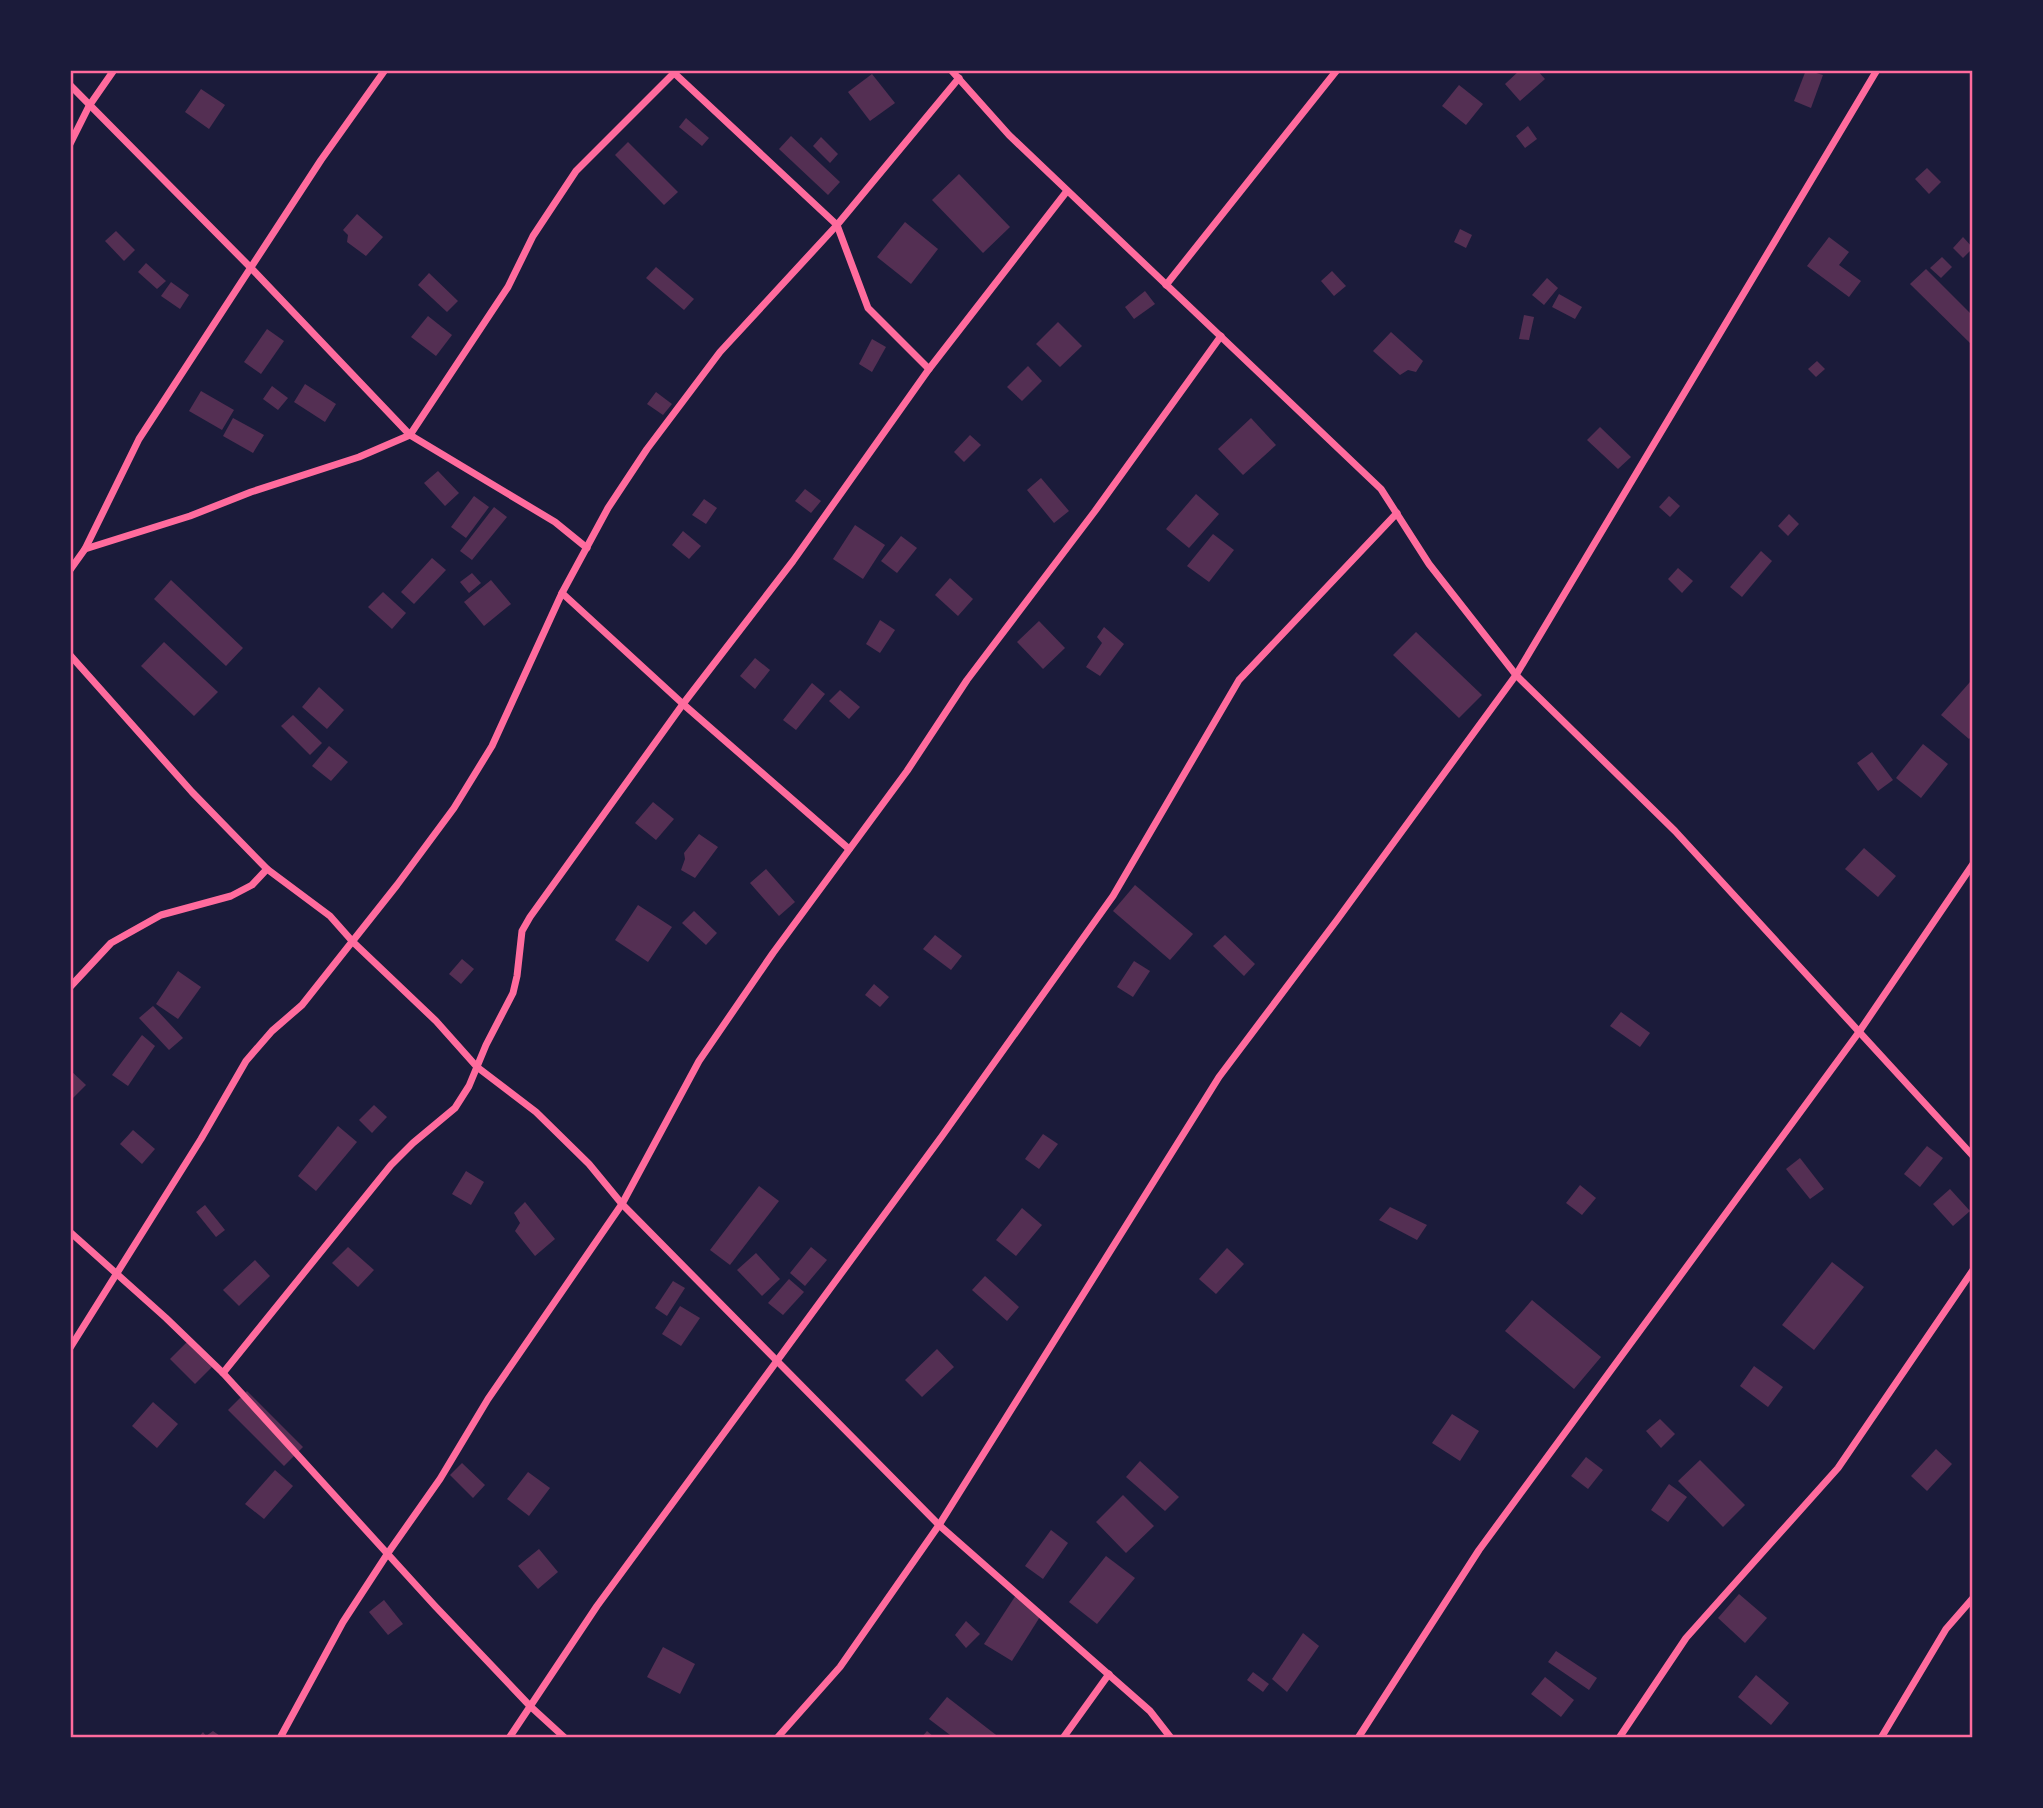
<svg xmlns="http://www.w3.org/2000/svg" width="2043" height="1808" font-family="'IBM Plex Sans',sans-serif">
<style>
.building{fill:#542f53}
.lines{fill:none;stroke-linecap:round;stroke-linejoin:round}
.minor{stroke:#ff6b9d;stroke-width:7}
.neatline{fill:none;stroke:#ff6b9d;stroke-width:2.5}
</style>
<rect width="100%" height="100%" fill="#1b1b3a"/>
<!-- building -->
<g class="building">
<polygon points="1520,70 1537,70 1545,79 1520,101 1505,84"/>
<polygon points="1806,70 1823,75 1811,108 1794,101"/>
<polygon points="872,74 895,103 870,121 848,92"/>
<polygon points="1459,85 1483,104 1466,125 1442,106"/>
<polygon points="201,89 225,105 209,129 185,112"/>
<polygon points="686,118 709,138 702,146 679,127"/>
<polygon points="1528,126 1537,139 1525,148 1516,136"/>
<polygon points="791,136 840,182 828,195 779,149"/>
<polygon points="821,137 838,154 830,163 813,146"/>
<polygon points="628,142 678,192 664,205 615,155"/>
<polygon points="1927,168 1941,182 1929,194 1915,179"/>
<polygon points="959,174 1010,227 983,253 932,200"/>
<polygon points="357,214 383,237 366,256 347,242 348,235 343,230"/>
<polygon points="905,222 938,249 911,284 877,257"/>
<polygon points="1460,229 1472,235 1466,248 1454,242"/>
<polygon points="116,231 135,250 124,261 105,241"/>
<polygon points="1829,237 1849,252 1839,265 1861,281 1849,297 1807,266"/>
<polygon points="1963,237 1973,248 1963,258 1953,248"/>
<polygon points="1942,257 1952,267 1941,278 1930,268"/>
<polygon points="146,263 166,281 157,289 138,272"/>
<polygon points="656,267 694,299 684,310 646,278"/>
<polygon points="1926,269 1973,316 1973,346 1910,284"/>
<polygon points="1332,271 1346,286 1334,296 1321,281"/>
<polygon points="429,273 458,301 447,312 418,285"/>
<polygon points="1547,278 1558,288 1544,305 1532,295"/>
<polygon points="171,282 189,295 180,309 161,296"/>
<polygon points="1145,291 1155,304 1134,319 1125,307"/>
<polygon points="1559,294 1582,307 1575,319 1552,307"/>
<polygon points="1524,315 1534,317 1529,340 1519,339"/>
<polygon points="428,316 452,335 436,356 411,337"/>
<polygon points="1058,322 1082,346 1060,367 1036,344"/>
<polygon points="267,329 284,341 261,374 244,362"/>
<polygon points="1391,332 1423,361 1416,372 1408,370 1400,375 1373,351"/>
<polygon points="872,339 886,347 872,372 859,364"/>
<polygon points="1817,361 1825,369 1816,377 1808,369"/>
<polygon points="1028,366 1042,381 1022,401 1007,387"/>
<polygon points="305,384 336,404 325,422 294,402"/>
<polygon points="272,386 288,398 278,410 263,399"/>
<polygon points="201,391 234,410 222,430 189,411"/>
<polygon points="656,392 672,404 663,415 647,404"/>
<polygon points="233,418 264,435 253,453 223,436"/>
<polygon points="1251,418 1276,445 1243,475 1218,449"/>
<polygon points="1600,427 1631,457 1618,469 1587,440"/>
<polygon points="970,435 981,445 964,462 954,452"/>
<polygon points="438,471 459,493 445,506 424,483"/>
<polygon points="1041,478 1069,511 1054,523 1027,490"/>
<polygon points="805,489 821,501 811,513 795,501"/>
<polygon points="1196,494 1219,514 1189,548 1166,529"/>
<polygon points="474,496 489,507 466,538 451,527"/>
<polygon points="1669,496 1680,506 1670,517 1659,507"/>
<polygon points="704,499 717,508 706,524 692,515"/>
<polygon points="494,507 507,517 472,560 460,551"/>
<polygon points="1789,514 1799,524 1788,536 1778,526"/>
<polygon points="855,525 885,545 863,579 833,559"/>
<polygon points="683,531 701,546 689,559 672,545"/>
<polygon points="1213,534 1234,550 1209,582 1187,566"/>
<polygon points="901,536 917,548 897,573 881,561"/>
<polygon points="1761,551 1772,561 1742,597 1730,587"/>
<polygon points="432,558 446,570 414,604 401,592"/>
<polygon points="1678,568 1693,581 1682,593 1668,579"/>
<polygon points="472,573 481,583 469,593 460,582"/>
<polygon points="950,578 973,599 958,616 935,595"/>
<polygon points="171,580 243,648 226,666 154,599"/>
<polygon points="491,580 511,604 484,626 464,602"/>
<polygon points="383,592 406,613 392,629 368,607"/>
<polygon points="880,620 895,630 880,653 866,644"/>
<polygon points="1039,621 1065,648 1043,669 1017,642"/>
<polygon points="1104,627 1124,644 1100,676 1086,667 1102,643 1097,637"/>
<polygon points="1416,632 1482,695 1459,718 1393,655"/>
<polygon points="164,642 218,692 194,716 141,666"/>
<polygon points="755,658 770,670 755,689 740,676"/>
<polygon points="1970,682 1973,684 1973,735 1969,739 1941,715"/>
<polygon points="812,683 825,694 796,730 783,720"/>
<polygon points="319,687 344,710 327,729 302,707"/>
<polygon points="840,690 860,707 849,719 829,701"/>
<polygon points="293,715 322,743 310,755 281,726"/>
<polygon points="1923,744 1948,764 1921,798 1896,778"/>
<polygon points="329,746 348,762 331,781 312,766"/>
<polygon points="1872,752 1893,780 1878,791 1857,763"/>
<polygon points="653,802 674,819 656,840 635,823"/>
<polygon points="699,834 718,847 695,878 681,870 685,859 684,853"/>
<polygon points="1864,848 1896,876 1878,897 1845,869"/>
<polygon points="766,869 795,902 779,916 750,883"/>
<polygon points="1135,885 1193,934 1170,960 1113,911"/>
<polygon points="638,905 672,927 648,962 615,940"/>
<polygon points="694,911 717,933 706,945 682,923"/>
<polygon points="935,935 962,956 951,970 923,949"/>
<polygon points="1225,935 1255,964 1244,976 1213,946"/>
<polygon points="462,959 474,969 461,984 449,974"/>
<polygon points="1134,961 1150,971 1133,997 1117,987"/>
<polygon points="178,971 201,987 178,1019 156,1004"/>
<polygon points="874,984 889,997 880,1007 865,995"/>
<polygon points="153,1006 183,1038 169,1050 139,1018"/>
<polygon points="1621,1012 1650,1033 1640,1047 1610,1026"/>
<polygon points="142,1035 155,1046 128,1086 112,1075"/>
<polygon points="70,1070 86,1085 70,1101"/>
<polygon points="374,1105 387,1117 372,1133 359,1120"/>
<polygon points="338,1126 357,1142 316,1191 298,1176"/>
<polygon points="133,1130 155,1149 142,1164 120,1144"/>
<polygon points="1043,1134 1058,1144 1039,1169 1025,1159"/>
<polygon points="1927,1146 1943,1158 1920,1187 1904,1174"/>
<polygon points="1800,1158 1824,1189 1810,1199 1786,1169"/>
<polygon points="466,1171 484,1182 471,1205 452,1194"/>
<polygon points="1580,1185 1596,1198 1582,1215 1566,1203"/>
<polygon points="759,1186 779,1201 730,1265 710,1250"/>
<polygon points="1950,1189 1970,1211 1953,1226 1933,1204"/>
<polygon points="525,1202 555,1239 535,1256 515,1231 520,1223 514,1213"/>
<polygon points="205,1205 225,1230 216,1237 196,1212"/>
<polygon points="1390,1207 1427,1225 1417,1240 1379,1220"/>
<polygon points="1022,1208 1042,1225 1016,1256 996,1240"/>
<polygon points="348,1247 374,1270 358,1287 332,1263"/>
<polygon points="811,1247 827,1260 805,1286 790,1273"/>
<polygon points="1227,1248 1244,1264 1216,1294 1199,1279"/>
<polygon points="756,1253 780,1279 762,1296 737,1270"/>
<polygon points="255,1260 270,1276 239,1306 223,1290"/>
<polygon points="1832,1262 1864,1287 1814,1350 1782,1325"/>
<polygon points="985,1276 1019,1307 1007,1321 972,1290"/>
<polygon points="789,1279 804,1292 783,1315 768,1303"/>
<polygon points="673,1281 685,1288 667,1316 655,1308"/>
<polygon points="1532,1300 1601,1357 1574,1389 1505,1331"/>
<polygon points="680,1306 700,1318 681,1346 662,1334"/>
<polygon points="188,1341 213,1366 195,1384 170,1359"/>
<polygon points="937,1349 954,1367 922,1397 905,1380"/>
<polygon points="1754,1366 1783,1387 1768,1407 1740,1386"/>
<polygon points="247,1391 303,1447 284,1466 228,1410"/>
<polygon points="153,1402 178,1424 157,1448 132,1426"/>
<polygon points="1452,1414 1479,1431 1460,1461 1432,1443"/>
<polygon points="1660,1419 1675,1434 1661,1448 1646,1431"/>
<polygon points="1936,1449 1952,1464 1927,1491 1911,1476"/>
<polygon points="1586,1457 1603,1470 1588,1489 1571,1476"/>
<polygon points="1700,1460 1745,1505 1723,1527 1678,1481"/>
<polygon points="1140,1461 1179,1497 1165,1511 1126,1477"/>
<polygon points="462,1463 485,1485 473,1498 450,1475"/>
<polygon points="275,1470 293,1486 264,1519 245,1504"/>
<polygon points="528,1472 550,1488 529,1516 507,1499"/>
<polygon points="1669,1484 1687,1497 1668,1522 1651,1510"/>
<polygon points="1123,1495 1154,1526 1126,1553 1096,1522"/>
<polygon points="1051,1530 1068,1543 1043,1579 1025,1566"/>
<polygon points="539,1549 558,1572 538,1589 518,1566"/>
<polygon points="1106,1556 1135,1578 1097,1624 1069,1602"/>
<polygon points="1739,1594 1767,1618 1745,1643 1718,1618"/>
<polygon points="1016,1595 1043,1612 1012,1661 984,1644"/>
<polygon points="384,1600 403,1624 388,1635 369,1612"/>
<polygon points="966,1621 980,1634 966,1648 955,1635"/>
<polygon points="1303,1633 1319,1646 1287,1692 1272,1679"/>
<polygon points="663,1647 695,1664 680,1694 647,1677"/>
<polygon points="1556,1651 1597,1678 1589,1690 1548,1662"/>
<polygon points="1253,1672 1269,1684 1263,1692 1247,1680"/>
<polygon points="1756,1675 1789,1703 1771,1725 1738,1697"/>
<polygon points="1545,1677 1574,1700 1561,1717 1531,1694"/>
<polygon points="947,1697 1000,1738 954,1738 929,1719"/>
<polygon points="213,1731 223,1738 198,1738 203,1732 206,1736"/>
<polygon points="927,1731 935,1738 921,1738"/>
</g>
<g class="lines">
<!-- minor -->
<g class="minor">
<polyline points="671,70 837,225 868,308 929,369"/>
<polyline points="951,70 1009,135 1381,489 1429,564 1516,675 1675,831 1973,1156"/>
<polyline points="70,85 251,268 410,435 508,287 533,236 576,171 677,70"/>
<polyline points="70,144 89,106 114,70"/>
<polyline points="1166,285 1337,70"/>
<polyline points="85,549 139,439 321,160 385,70"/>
<polyline points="70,570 85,549 190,516 251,492 359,457 410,435 555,522 587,548"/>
<polyline points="562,593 683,704 849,849"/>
<polyline points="70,655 192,792 267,869"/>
<polyline points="70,987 111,943 161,915 231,896 252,885 267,869 330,916 353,942 436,1021 477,1067 536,1112 589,1164 622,1204 939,1525 1150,1711 1171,1738"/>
<polyline points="70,1232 166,1318 223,1373 435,1606 530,1706 565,1738"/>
<polyline points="70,1348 201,1139 246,1061 272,1031 302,1005 397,885 454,808 492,746 562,593 608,508 647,449 720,352 837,225 959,78"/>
<polyline points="223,1373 391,1165 413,1143 455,1108 469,1086 486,1045 513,993 517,976 522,931 530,917 683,704 793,561 929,369 1067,191"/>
<polyline points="280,1738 343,1622 388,1553 440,1479 488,1399 622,1204 699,1061 773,953 907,771 967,680 1095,511 1221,336"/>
<polyline points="509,1738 597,1606 942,1136 1113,896 1239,680 1397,513"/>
<polyline points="777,1738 840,1667 939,1525 1219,1077 1337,920 1516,675 1877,70"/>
<polyline points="1063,1738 1109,1674"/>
<polyline points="1358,1738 1479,1550 1859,1032 1973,864"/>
<polyline points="1619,1738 1686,1638 1838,1468 1973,1270"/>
<polyline points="1881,1738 1946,1629 1973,1598"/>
</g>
</g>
<!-- border -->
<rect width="2043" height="1808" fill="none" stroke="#1b1b3a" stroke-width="144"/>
<rect x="72" y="72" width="1899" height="1664" class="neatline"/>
</svg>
